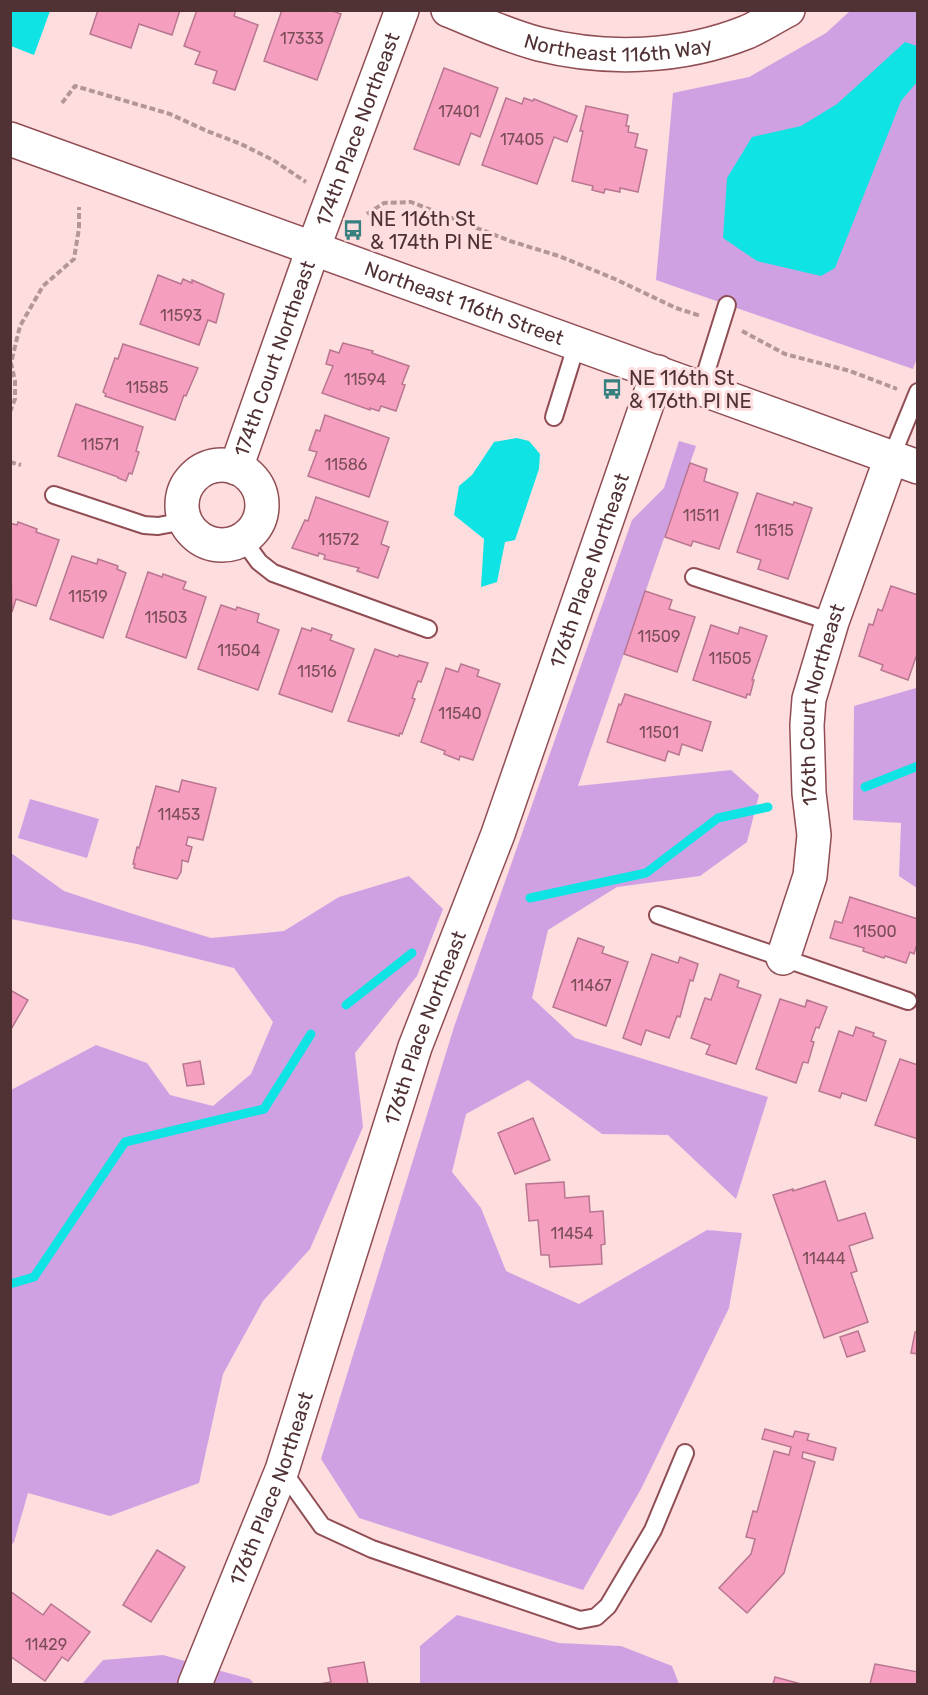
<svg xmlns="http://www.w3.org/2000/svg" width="928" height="1695" font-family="Rubik,sans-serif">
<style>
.green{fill:#cfa1e3}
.water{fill:#10e3e3}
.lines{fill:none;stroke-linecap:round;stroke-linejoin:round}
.stream{stroke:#10e3e3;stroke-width:9}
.building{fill:#f69ec0;stroke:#b87690;stroke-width:1.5}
.service-casing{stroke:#904e54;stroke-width:20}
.minor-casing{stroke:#904e54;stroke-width:36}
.tertiary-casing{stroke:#904e54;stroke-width:36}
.path{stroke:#b59697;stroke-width:4;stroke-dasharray:6 3;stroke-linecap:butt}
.service{stroke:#fff;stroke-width:16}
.minor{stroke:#fff;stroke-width:33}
.tertiary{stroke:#fff;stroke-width:33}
.labels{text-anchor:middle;stroke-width:6;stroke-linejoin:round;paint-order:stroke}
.number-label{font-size:16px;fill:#7a4d57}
.street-label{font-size:20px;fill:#513234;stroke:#fdddde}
.poi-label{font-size:20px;fill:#513234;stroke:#fdddde;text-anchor:start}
</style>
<rect width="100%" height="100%" fill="#fdddde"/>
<!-- green -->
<g class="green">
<polygon points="850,11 917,11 918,355 913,369 656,280 673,93 749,77 826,33"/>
<polygon points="679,441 696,446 578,786 731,770 759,795 747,842 700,876 617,887 548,930 532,998 575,1038 768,1097 736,1199 668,1135 602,1134 528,1080 466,1114 452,1172 481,1208 506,1271 579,1304 707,1230 742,1233 729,1308 641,1489 583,1590 359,1518 321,1459 454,1027 632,520 664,488"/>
<polygon points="917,684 918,888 917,888 899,876 901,823 853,820 854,706 916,688"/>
<polygon points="30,799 99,819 87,858 18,838"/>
<polygon points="11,853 64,891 130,913 211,938 284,931 339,897 409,876 443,909 417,976 355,1053 363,1127 310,1249 263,1301 223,1374 199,1483 110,1516 28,1493 14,1542 11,1545 11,1090 96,1045 147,1063 170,1095 213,1106 251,1074 273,1022 234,968 137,944 11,919"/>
<polygon points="457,1615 559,1643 621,1646 672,1666 679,1684 420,1684 420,1646"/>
<polygon points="163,1655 250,1679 254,1684 82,1684 103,1660"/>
</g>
<!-- water -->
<g class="water">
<polygon points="10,11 50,11 34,55 11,46"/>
<polygon points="905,42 917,46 917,82 901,101 835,268 821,276 757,261 723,238 727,178 752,137 801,126 837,104"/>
<polygon points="517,438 529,441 540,454 539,469 515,540 505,542 497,582 481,587 484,539 454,515 459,486 472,475 494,442"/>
</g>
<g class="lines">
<!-- stream -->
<g class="stream">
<polyline points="865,787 918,766"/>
<polyline points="530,898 646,873 718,818 768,807"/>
<polyline points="346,1005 412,953"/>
<polyline points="10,1284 34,1277 125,1142 264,1109 311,1034"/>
</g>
</g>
<!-- building -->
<g class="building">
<polygon points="98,10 180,10 172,35 139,24 131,48 90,34"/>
<polygon points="197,10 236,10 234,16 258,25 235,90 213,83 217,71 195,64 200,52 184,46"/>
<polygon points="282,10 330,10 341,14 317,80 264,61"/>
<polygon points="444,68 498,88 480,137 471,133 459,165 414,149"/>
<polygon points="506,98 522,104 524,98 533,101 534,99 577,116 567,142 554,137 537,184 482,165"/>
<polygon points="586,106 628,115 626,126 629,126 628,132 638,134 635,147 647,150 638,192 620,188 620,192 605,189 604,193 592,190 593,186 572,181 583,131 580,131"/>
<polygon points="158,275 181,284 183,279 192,283 192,280 224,294 216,323 208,320 199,345 140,324"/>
<polygon points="343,343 373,351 372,353 409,366 402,384 405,385 396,411 381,406 379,411 370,408 370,410 322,393 333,366 326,364 330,350 339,353"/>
<polygon points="123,344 198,368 186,396 184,395 175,420 105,396 106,394 103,392 115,358 118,359"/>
<polygon points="76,404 143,427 136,451 139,452 132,474 129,473 126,481 118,478 118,477 58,456"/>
<polygon points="325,415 389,438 369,497 308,476 317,452 309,450 316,430 320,431"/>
<polygon points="690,463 707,469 704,481 738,493 719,549 693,541 691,546 665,537"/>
<polygon points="757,493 793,505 794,502 812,508 788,579 758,569 761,560 737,552"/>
<polygon points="316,497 388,522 381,544 389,547 378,578 357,571 359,568 324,559 325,555 319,553 318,556 292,548 305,520 308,521"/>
<polygon points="18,522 37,529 36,532 59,540 36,606 16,599 12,612 10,523 17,525"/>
<polygon points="72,556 97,564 98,559 118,566 117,569 126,573 103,638 50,619"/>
<polygon points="148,572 162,577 163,574 186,582 183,589 206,597 186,658 126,637"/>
<polygon points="891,586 918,595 918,656 916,657 908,680 881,670 883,665 859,656 869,624 873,625 878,609 882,611"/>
<polygon points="645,591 672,600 669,609 695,617 677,672 624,654"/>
<polygon points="221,605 236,610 237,607 259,614 257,622 279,630 258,690 198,669"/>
<polygon points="711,625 738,634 740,627 767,636 752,680 754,680 750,695 747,694 746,698 693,680"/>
<polygon points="302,628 311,631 312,628 332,635 330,640 354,649 332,712 279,694"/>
<polygon points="375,649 398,657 399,655 428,663 421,682 418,681 412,698 415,699 402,734 400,733 399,736 348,721"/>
<polygon points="461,664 479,670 477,676 500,684 473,760 460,756 459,760 444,754 445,751 421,742 446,668 458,672"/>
<polygon points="625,694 711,722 702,751 682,744 679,755 668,751 665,761 607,742 619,704 621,705"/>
<polygon points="182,780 216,788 203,840 188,837 186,845 192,847 188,862 182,860 181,872 177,879 134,868 135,864 133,864 137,847 139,848 156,786 179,792"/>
<polygon points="850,897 918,919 918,941 914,954 910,952 906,963 885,956 884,958 863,951 864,948 830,938 835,921 842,923"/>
<polygon points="578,938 604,947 602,953 628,962 606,1026 553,1007"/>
<polygon points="652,954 678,963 680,957 698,964 693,981 690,980 680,1017 677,1016 669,1038 646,1030 641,1045 623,1038"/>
<polygon points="720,974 739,981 737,987 761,995 736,1064 706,1054 710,1045 691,1038 705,998 711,1000"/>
<polygon points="10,990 28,1000 10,1031"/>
<polygon points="780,999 805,1007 807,1000 827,1007 819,1028 816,1027 811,1041 814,1042 808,1063 803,1062 796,1083 756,1069"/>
<polygon points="856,1027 874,1033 873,1036 886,1041 866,1101 842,1093 840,1098 819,1091 839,1031 853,1036"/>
<polygon points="900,1059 918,1065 918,1139 875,1125"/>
<polygon points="200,1061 204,1084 187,1086 183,1064"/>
<polygon points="533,1118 550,1160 515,1174 498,1133"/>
<polygon points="825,1181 838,1221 865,1213 873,1238 849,1246 857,1271 851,1273 868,1322 824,1338 773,1195 793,1189 793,1191"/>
<polygon points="564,1182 565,1198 589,1196 590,1212 603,1211 605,1244 601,1245 602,1264 550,1267 549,1255 541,1255 538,1220 529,1221 526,1184"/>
<polygon points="858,1331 865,1351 847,1357 840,1337"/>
<polygon points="915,1332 918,1332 918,1354 911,1353"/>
<polygon points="765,1429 793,1437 795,1431 809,1434 807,1440 836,1448 833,1460 803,1452 802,1458 815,1462 784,1573 747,1613 719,1588 751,1554 755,1539 746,1537 753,1511 757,1512 774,1451 789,1455 791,1447 762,1439"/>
<polygon points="157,1550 185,1567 151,1622 123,1605"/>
<polygon points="10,1591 43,1615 51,1604 90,1632 68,1661 62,1657 45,1681 10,1656"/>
<polygon points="364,1662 368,1684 319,1684 331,1682 328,1668"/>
<polygon points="875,1664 918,1672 918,1684 870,1684"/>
<polygon points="775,1677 801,1684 773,1684"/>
</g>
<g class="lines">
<!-- service casing -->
<g class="service-casing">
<g id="service">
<polyline points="701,388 727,305"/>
<polyline points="554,417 577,343"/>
<polyline points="891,458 918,392"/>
<polyline points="54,495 144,525 158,526 185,521"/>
<polyline points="243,540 259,562 273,573 428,629"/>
<polyline points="694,577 832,622"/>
<polyline points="658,915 908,1001"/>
<polyline points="282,1470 322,1526 372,1549 580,1620 596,1617 608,1606 653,1530 685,1453"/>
</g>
</g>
<!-- minor casing -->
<g class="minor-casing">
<g id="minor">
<path id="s1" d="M 448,10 C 478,22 508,36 539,44 C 607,61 682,58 747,32 C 761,26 774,17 788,10"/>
<circle cx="222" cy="505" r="40"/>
<path id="s2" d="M 236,468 L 313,249 L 402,10"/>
<path id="s3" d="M 783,958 L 810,876 L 814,835 L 809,793 L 807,725 L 809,699 L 832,622 L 891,458"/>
<path id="s4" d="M 195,1684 L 282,1470 L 415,1047 L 498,834 L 658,372"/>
</g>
</g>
<!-- tertiary casing -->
<g class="tertiary-casing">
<g id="tertiary">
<path id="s5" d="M 10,139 L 918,467"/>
</g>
</g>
<!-- path -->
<g class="path">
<polyline points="62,103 75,86 170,114 207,131 241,144 273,160 306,182"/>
<polyline points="367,214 384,203 411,202 510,241 559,256 615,279 676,308 701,316"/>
<polyline points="742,331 785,354 850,371 897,389"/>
<polyline points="10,412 15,399 15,381 11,363 20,326 43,286 74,259 79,228 79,207"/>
<polyline points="10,462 21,465"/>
</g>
<!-- service -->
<use href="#service" class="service"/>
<!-- minor -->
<use href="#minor" class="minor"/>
<!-- tertiary -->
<use href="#tertiary" class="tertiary"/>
</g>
<!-- icons -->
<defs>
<g id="bus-bare" transform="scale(1.62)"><path d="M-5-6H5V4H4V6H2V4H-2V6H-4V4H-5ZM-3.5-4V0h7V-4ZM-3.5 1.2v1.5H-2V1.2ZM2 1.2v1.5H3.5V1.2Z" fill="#378080" stroke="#fdddde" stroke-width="2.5" paint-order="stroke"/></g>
</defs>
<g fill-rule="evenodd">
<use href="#bus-bare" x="353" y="230"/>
<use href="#bus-bare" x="612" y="389"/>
</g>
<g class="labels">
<!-- number labels -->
<g class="number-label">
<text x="302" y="44">17333</text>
<text x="459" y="117">17401</text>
<text x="522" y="145">17405</text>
<text x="181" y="321">11593</text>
<text x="365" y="385">11594</text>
<text x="147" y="393">11585</text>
<text x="100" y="450">11571</text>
<text x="346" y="470">11586</text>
<text x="701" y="521">11511</text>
<text x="774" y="536">11515</text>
<text x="339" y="545">11572</text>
<text x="88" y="602">11519</text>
<text x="166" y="623">11503</text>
<text x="659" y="642">11509</text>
<text x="239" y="656">11504</text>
<text x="730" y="664">11505</text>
<text x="317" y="677">11516</text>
<text x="460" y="719">11540</text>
<text x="659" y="738">11501</text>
<text x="179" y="820">11453</text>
<text x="875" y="937">11500</text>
<text x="591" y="991">11467</text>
<text x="572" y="1239">11454</text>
<text x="824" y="1264">11444</text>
<text x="46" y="1650">11429</text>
</g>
<!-- street labels -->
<g class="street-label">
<text dy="7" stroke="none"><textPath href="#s1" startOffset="177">Northeast 116th Way</textPath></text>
<text dy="7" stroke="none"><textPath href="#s2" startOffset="360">174th Place Northeast</textPath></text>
<text dy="7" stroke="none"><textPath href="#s5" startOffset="483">Northeast 116th Street</textPath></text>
<text dy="7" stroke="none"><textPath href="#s2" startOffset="116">174th Court Northeast</textPath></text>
<text dy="7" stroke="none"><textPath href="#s4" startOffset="1182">176th Place Northeast</textPath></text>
<text dy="7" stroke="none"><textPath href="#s3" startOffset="260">176th Court Northeast</textPath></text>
<text dy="7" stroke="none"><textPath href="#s4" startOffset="696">176th Place Northeast</textPath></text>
<text dy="7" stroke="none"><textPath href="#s4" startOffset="210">176th Place Northeast</textPath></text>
</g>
<!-- poi labels -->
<g class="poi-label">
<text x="370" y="226">NE 116th St<tspan x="370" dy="23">&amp; 174th Pl NE</tspan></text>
<text x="629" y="385">NE 116th St<tspan x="629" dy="23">&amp; 176th Pl NE</tspan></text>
</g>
</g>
<!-- border -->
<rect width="928" height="1695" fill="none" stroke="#513234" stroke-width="24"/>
</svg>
